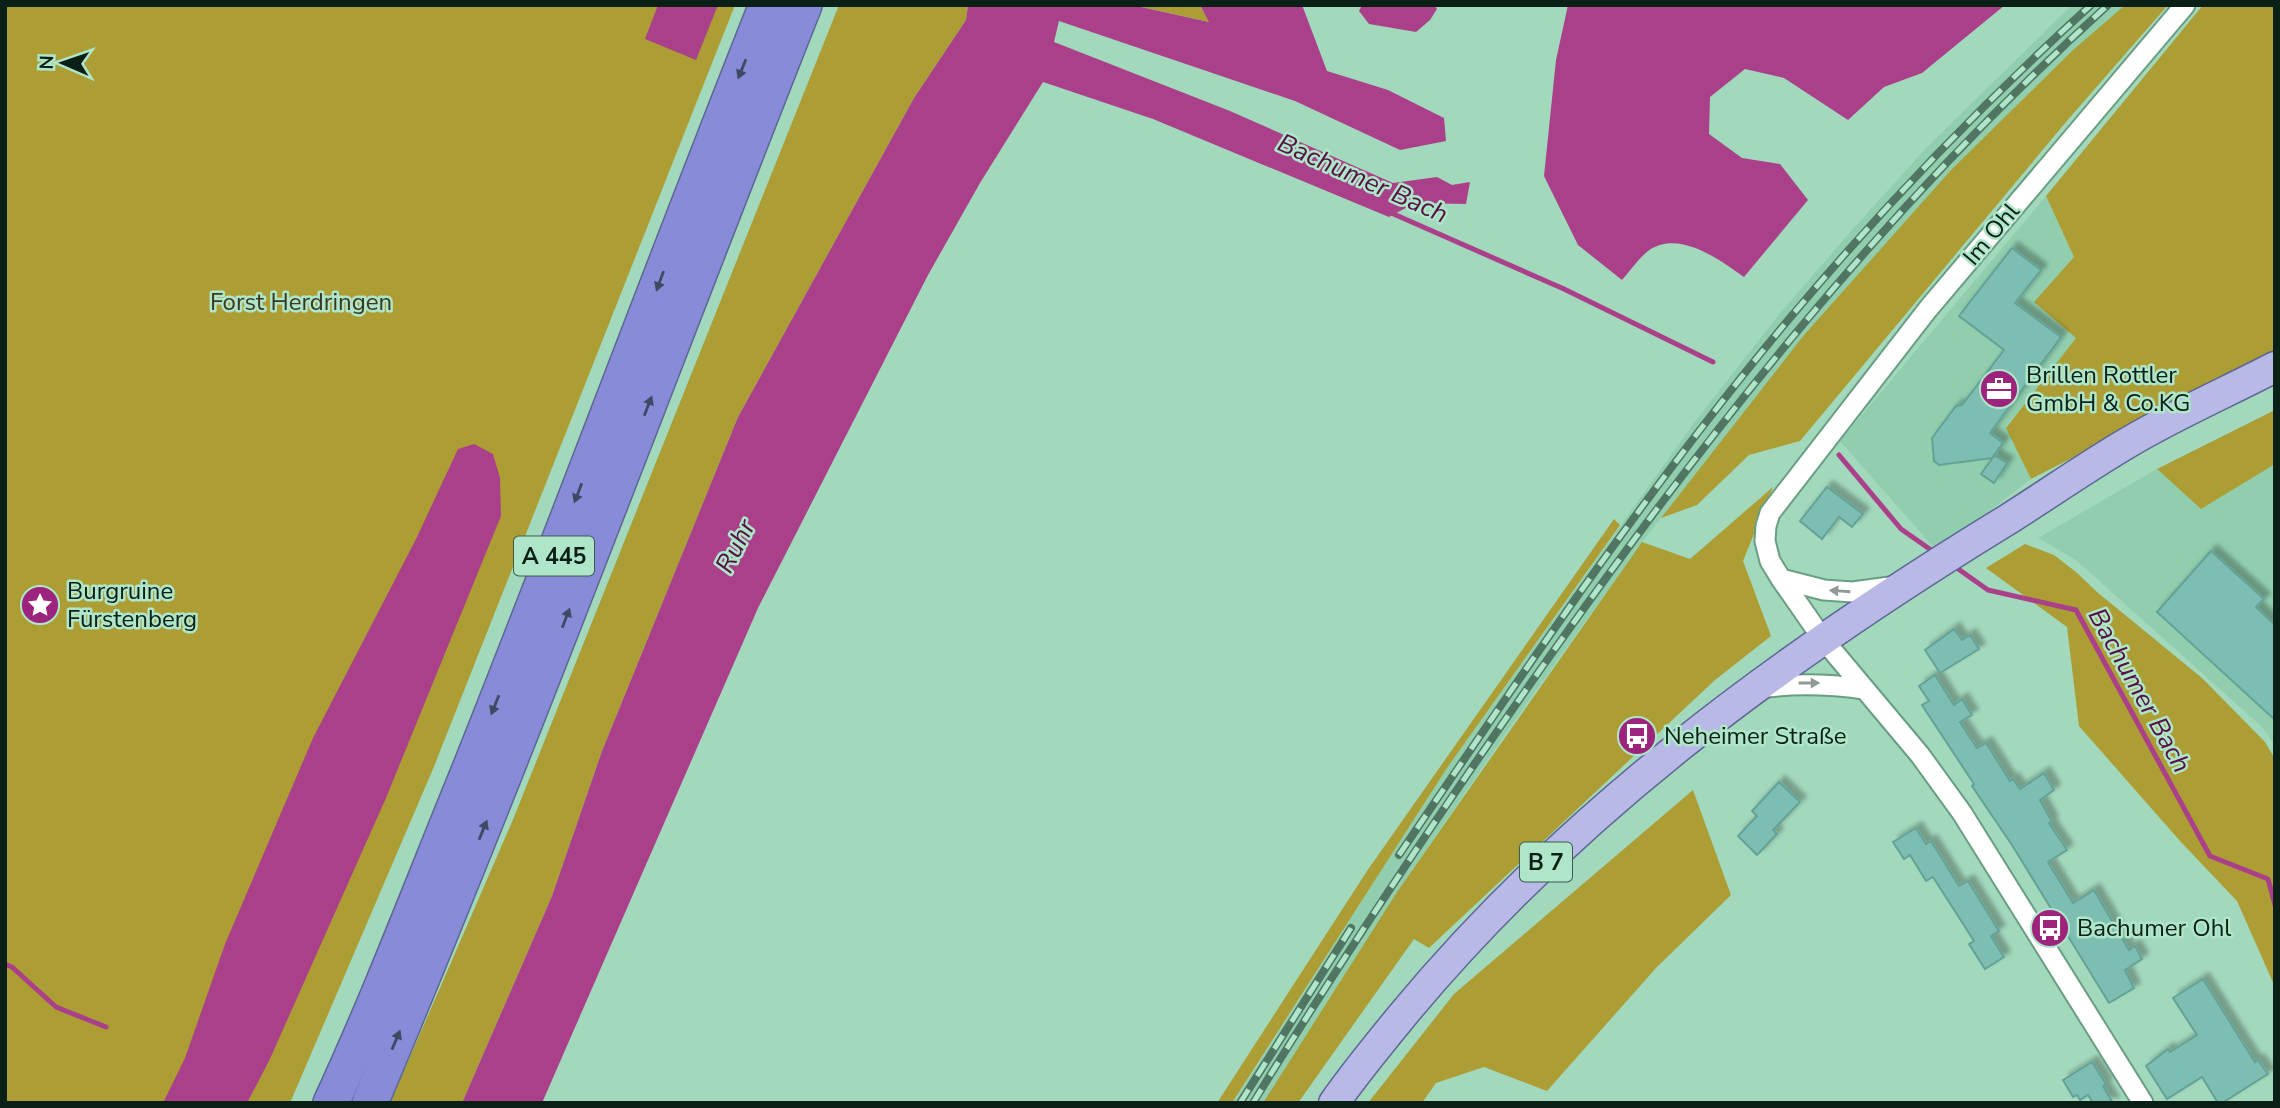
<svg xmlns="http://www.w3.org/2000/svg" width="2280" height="1108" font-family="'Nunito Sans',sans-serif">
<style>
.built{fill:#90ceae}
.green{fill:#ac9e35}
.water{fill:#ab408a}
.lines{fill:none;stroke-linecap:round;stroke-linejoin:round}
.stream{stroke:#ab408a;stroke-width:5}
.building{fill:#7ebeb2;stroke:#62a297;stroke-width:2;filter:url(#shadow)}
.street-casing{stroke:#6a9e83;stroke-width:23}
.primary-casing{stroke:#5c6693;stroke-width:33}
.highway-casing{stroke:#5c6693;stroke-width:38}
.street{stroke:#fff;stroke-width:19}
.primary{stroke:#b8b9e7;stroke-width:30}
.highway{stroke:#888bd7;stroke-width:35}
.rail-casing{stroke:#507562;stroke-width:8}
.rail{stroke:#afe5c8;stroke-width:5;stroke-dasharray:16;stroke-linecap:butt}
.oneway{fill:#3c4b63}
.oneway2{fill:#919b96}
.labels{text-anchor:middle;stroke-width:5;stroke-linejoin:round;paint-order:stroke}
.shield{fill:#afe5c8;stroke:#3c5b4b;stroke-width:2}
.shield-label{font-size:23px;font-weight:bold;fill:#0a2016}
.street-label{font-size:24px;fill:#0a2016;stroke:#afe5c8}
.park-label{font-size:24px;fill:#3b3820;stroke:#afe5c8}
.poi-label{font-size:24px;fill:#0a2016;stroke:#afe5c8;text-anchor:start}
.water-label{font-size:26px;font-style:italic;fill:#561043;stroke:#afe5c8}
</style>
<defs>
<filter id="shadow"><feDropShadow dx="6" dy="-6" stdDeviation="2" flood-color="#0004"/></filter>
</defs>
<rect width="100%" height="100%" fill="#a2d8bc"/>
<!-- built -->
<g class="built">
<polygon points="2072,5 2125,5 2073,50 1951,170 1804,335 1642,542 1518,716 1397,892 1263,1103 1233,1103 1447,768 1694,423 1781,312 1853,229 1928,146"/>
<polygon points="2046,196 2074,257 2076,338 2006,427 2031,479 1937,551 1840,441"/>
<polygon points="2275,464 2275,745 2261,726 2076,560 2038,538 2157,469 2201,509"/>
</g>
<!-- green -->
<g class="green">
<polygon points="5,5 735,5 433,769 290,1103 5,1103"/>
<polygon points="839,5 968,5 966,20 914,98 738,417 602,751 552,896 462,1103 390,1103 512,822"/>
<polygon points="1132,5 1196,5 1200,6 1210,22"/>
<polygon points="2125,5 2168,5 2066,122 1800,441 1749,455 1697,505 1661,518 1804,335 1951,170 2073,50"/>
<polygon points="2203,5 2275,5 2275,354 2031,479 2006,428 2076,338 2034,302 2074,257 2046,196"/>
<polygon points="2275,410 2275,464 2201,509 2157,469"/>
<polygon points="1773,487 1743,561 1771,636 1715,680 1429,948 1414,939 1298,1103 1263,1103 1397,892 1642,542 1690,559"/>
<polygon points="1614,519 1620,525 1447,768 1232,1103 1217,1103 1367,871"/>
<polygon points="2025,544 2054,555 2076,572 2097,592 2202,678 2265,742 2275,759 2275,987 2237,901 2180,841 2079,726 2067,627 1986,568"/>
<polygon points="1693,790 1731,895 1656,968 1547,1091 1484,1067 1436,1083 1422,1103 1368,1103 1454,994"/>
</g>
<!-- water -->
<g class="water">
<polygon points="658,5 718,5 696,60 645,39"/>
<polygon points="968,5 1132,5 1209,22 1201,7 1196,5 1302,5 1327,71 1388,90 1444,118 1446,141 1400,150 1295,101 1059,21 1054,42 1230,111 1393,183 1437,177 1452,185 1470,182 1466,204 1415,203 1389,217 1153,119 1043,82 980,183 928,275 758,608 542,1103 462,1103 552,896 602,751 738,417 914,98 966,20"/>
<polygon points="1362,5 1434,5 1437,9 1430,20 1416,32 1369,24 1359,11"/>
<path d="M 1568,5 L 2005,5 L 1922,73 L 1884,87 L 1848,120 L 1784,78 L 1745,69 L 1710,97 L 1709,134 L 1742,158 L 1780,164 L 1808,200 L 1744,277 C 1719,259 1678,229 1648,251 C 1638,259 1630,271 1622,280 L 1578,245 L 1544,176 L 1556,60 Z"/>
<polygon points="474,444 493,454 500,478 501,516 386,798 269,1061 247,1103 163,1103 185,1058 225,944 313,738 416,539 458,449"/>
</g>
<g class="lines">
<!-- stream -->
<g class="stream">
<polyline points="1389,212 1564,289 1713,362"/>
<polyline points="1839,455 1901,529 1934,552"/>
<polyline points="1954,566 1988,590 2076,610 2210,856 2268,879 2275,905"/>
<polyline points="5,964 12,967 56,1007 106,1027"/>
</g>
</g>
<!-- building -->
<g class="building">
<polygon points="2012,248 2041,270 2015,303 2061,337 1990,433 2003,443 1994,455 2007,463 1994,483 1981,474 1994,456 1992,458 1939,465 1934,461 1932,438 1956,406 1962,405 2004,350 1959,316"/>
<polygon points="1827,487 1863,514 1852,527 1839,517 1822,539 1800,521"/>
<polygon points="2211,551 2264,599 2256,607 2275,625 2275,720 2157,612"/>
<polygon points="1954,629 1962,640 1970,635 1979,649 1940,673 1925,650"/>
<polygon points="1935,675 1954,705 1962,699 1972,715 1960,722 1977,748 1986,743 2010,781 2013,779 2020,789 2044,773 2054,790 2040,800 2052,822 2049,823 2067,850 2048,862 2073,903 2094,890 2129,950 2135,946 2142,959 2125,970 2134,988 2109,1003 2012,845 1972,786 1974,784 1922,705 1929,701 1919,686"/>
<polygon points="1779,782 1800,802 1773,830 1777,834 1757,855 1738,836 1757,816 1752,811"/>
<polygon points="1916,828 1926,844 1931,841 1959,886 1968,881 1999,931 1991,936 2004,957 1985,969 1969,944 1974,941 1933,877 1926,881 1910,855 1904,859 1893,842"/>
<polygon points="2203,979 2255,1062 2258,1060 2268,1074 2222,1103 2218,1103 2202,1077 2167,1099 2146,1066 2168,1049 2170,1052 2197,1035 2173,998"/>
<polygon points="2092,1062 2106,1084 2103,1086 2113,1103 2093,1103 2088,1095 2080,1100 2077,1095 2073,1097 2063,1080"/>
</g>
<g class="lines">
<!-- street casing -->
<g class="street-casing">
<g id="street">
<polyline points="1781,579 1824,590 1853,592 1897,586"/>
<path d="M 1761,688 C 1796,683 1828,684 1864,689"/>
<polyline points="2143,1103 1962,813 1920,755 1822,638 1781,579 1770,561 1765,541 1766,526 1770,513 1928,309 2185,5"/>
</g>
</g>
<!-- primary casing -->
<g class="primary-casing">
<path id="primary" d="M 1334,1103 C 1355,1073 1378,1045 1401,1017 C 1569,813 1783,657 2007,520 C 2048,494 2088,466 2129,442 C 2176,414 2227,392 2275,367"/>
</g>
<!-- highway casing -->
<g class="highway-casing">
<g id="highway">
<path d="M 331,1103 C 381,995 423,884 468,774 C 570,519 665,261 767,5"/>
<path d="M 370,1103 C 523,740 659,371 804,5"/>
</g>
</g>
<!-- street -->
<use href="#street" class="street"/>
<!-- primary -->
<use href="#primary" class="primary"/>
<!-- highway -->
<use href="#highway" class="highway"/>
<!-- rail casing -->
<g class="rail-casing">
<g id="rail">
<path d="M 1399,855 C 1523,672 1647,489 1789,319 C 1882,208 1984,102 2091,5"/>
<polyline points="1240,1103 1351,928"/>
<path d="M 1253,1103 C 1344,955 1440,812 1540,670 C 1709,430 1889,203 2108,5"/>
</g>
</g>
<!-- rail -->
<use href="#rail" class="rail"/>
</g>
<!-- one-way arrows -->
<defs><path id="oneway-solid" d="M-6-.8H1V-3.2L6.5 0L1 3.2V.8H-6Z" transform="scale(1.75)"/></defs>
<g class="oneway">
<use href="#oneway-solid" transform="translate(742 69) rotate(112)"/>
<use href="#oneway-solid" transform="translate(660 281) rotate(110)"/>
<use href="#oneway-solid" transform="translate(648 406) rotate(-69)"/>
<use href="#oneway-solid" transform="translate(578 493) rotate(111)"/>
<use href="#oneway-solid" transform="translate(566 618) rotate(-69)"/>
<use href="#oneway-solid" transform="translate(495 705) rotate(112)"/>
<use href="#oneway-solid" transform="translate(483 830) rotate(-68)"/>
<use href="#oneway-solid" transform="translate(396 1040) rotate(-67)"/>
</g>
<g class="oneway2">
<use href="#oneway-solid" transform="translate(1840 591) rotate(-176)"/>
<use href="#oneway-solid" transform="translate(1809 683)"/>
</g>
<!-- icons -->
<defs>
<g id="office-disc" transform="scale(2.0125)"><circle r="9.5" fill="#9d247c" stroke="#afe5c8"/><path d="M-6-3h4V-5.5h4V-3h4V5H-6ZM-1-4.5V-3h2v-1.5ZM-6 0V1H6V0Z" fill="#fff"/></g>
<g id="sight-disc" transform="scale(2.0125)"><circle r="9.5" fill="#9d247c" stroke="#afe5c8"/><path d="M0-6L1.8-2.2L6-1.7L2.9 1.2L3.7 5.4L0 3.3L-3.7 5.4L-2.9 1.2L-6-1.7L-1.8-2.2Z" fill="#fff"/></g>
<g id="bus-disc" transform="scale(2.0125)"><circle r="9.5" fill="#9d247c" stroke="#afe5c8"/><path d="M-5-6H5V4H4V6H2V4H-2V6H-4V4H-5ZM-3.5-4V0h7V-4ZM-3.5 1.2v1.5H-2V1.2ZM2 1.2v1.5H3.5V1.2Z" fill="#fff"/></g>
</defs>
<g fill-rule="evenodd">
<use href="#office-disc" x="1999" y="389"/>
<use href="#sight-disc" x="40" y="605"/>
<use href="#bus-disc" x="1637" y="736"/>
<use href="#bus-disc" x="2050" y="928"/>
</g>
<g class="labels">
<!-- shield labels -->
<g class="shield">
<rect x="514" y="536.5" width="80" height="39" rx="5"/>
<rect x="1520" y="842.5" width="52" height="39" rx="5"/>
</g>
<g class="shield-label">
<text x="554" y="564">A 445</text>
<text x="1546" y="870">B 7</text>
</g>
<!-- street labels -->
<g class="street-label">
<text transform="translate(1991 234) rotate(-50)" y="8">Im Ohl</text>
</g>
<!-- park labels -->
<g class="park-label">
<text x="301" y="310">Forst Herdringen</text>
</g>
<!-- poi labels -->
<g class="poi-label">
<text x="2026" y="383">Brillen Rottler<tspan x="2026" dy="28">GmbH &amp; Co.KG</tspan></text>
<text x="67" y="599">Burgruine<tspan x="67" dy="28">Fürstenberg</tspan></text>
<text x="1664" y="744">Neheimer Straße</text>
<text x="2077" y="936">Bachumer Ohl</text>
</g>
<!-- water labels -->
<g class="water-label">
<text transform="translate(1363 178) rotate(24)" y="9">Bachumer Bach</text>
<text transform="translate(735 546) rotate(-63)" y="9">Ruhr</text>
<text transform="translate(2140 690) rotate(61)" y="9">Bachumer Bach</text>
</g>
</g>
<!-- border -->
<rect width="2280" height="1108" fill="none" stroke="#0a2016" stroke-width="14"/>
<!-- north arrow -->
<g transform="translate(63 63) rotate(272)" stroke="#afe5c8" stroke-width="5" paint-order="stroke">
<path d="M0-5L12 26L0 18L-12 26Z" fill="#0a2016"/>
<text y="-10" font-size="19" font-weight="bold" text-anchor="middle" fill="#0a2016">N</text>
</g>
</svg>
